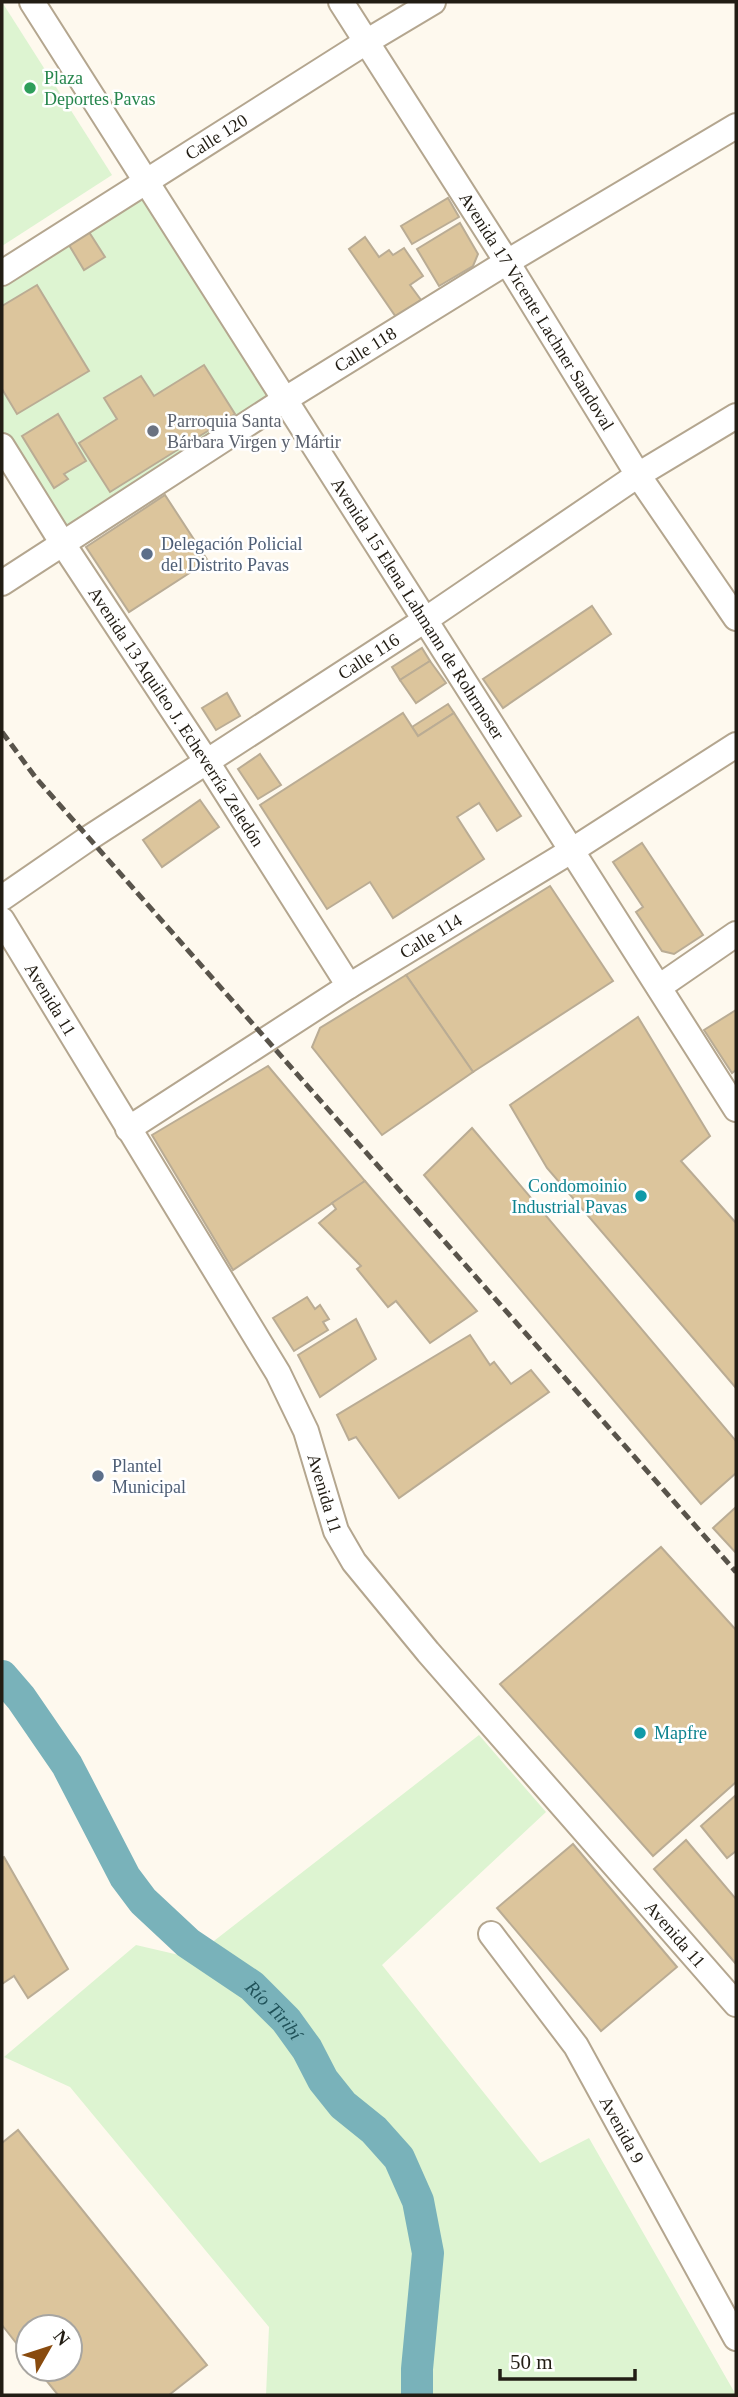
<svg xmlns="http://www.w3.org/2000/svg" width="738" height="2397" viewBox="0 0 738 2397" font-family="Georgia,serif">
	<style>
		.green { fill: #ddf4d1; fill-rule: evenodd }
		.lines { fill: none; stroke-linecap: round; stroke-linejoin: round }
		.river { stroke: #79b2ba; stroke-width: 32 }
		.building { fill: #dcc59c; stroke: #baac94; stroke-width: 2 }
		.minor-casing { stroke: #b4a68f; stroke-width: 28 }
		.minor { stroke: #fff; stroke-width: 24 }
		.rail { stroke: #59544b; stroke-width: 5; stroke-dasharray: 10 5; stroke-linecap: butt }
		.leisure-dot { fill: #2e9e5b; stroke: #fff; stroke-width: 2.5 }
		.worship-dot { fill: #6b7280; stroke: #fff; stroke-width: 2.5 }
		.service-dot { fill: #5c6f8a; stroke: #fff; stroke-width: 2.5 }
		.culture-dot { fill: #0f9aa8; stroke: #fff; stroke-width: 2.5 }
		.labels { text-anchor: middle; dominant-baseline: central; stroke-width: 5; stroke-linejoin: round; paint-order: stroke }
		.leisure-label { font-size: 18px; fill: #27864d; stroke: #fff; text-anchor: start }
		.street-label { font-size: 18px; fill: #221d14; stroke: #fff }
		.worship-label { font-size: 18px; fill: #5b616d; stroke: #fff; text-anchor: start }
		.service-label { font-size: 18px; fill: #4e5e75; stroke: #fff; text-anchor: start }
		.culture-label { font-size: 18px; fill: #0d838f; stroke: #fff; text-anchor: end }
		.water-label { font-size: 19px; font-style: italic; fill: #205259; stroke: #fff }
	</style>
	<rect width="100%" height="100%" fill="#fef9ee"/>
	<!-- green -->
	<g class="green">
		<polygon points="2,2 112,175 2,246"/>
		<path d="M145,197L270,395L64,529L2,430V288L69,245L84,270L105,257L89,233ZM204,365L234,414L79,443L117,419L105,398L140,376L154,396Z"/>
		<polygon points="479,1735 546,1812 382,1965 540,2163 589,2138 736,2395 266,2395 269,2327 70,2087 4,2057 136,1945 192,1958"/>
	</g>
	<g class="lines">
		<!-- river -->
		<path class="river" id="s1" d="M2,1676L21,1698L67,1765L125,1877L143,1901L188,1943L252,1986L286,2020L307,2049L323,2080L343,2105L374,2130L399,2158L418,2201L428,2253L417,2369V2395"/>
	</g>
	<!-- building -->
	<g class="building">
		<polygon points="448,198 459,217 412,244 401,226"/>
		<polygon points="460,223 478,254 473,266 439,286 417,249"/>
		<polygon points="89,232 105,257 84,270 69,245"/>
		<polygon points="365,237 379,257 389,250 393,255 404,248 423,276 410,285 421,300 396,317 349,249"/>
		<polygon points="37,285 89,371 17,414 2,389 2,306"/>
		<polygon points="204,365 235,414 110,492 79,443 117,419 104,398 141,376 154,396"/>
		<polygon points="58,414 86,461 64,474 68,479 54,488 22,436"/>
		<polygon points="165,495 208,561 129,612 86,547"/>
		<polygon points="592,606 611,634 503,708 483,679"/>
		<polygon points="422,648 430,661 400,680 392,667"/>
		<polygon points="430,661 446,683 416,703 400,680"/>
		<polygon points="227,693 240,716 216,730 202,708"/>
		<polygon points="448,704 454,713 418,736 412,727"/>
		<polygon points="403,713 418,736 454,713 521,816 497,831 479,803 457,817 484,859 393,918 370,882 327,909 260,805"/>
		<polygon points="260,754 281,785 258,799 238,769"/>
		<polygon points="200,800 219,827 162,867 143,840"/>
		<polygon points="642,843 703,935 674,954 662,951 636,912 643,907 613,862"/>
		<polygon points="550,886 613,981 473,1072 406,975"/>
		<polygon points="406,975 473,1072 382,1135 312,1047 320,1028"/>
		<polygon points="736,1010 736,1070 732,1073 704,1030"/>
		<polygon points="638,1017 710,1136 681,1161 736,1223 736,1388 547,1168 510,1105"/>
		<polygon points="268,1066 365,1181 233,1270 152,1135"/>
		<polygon points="472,1128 736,1441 736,1473 701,1504 424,1175"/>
		<polygon points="365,1181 477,1311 430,1343 396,1301 388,1307 357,1269 361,1266 319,1223 336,1209 332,1203"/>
		<polygon points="307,1297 315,1309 320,1305 329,1319 323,1322 328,1330 294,1351 273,1318"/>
		<polygon points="356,1319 376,1359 320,1397 298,1355"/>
		<polygon points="470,1335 490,1365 494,1362 511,1384 531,1370 549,1392 399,1498 356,1437 349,1440 337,1415"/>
		<polygon points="736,1507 736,1553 713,1528"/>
		<polygon points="661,1547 736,1630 736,1782 653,1856 500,1684"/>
		<polygon points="736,1795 736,1851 727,1858 701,1826"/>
		<polygon points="686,1840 736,1899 736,1964 654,1869"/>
		<polygon points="573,1844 677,1967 601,2031 497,1908"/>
		<polygon points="4,1857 68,1969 28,1998 14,1976 2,1984 2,1858"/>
		<polygon points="18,2130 207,2365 169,2395 58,2395 37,2369 70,2369 70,2327 28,2327 28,2358 2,2325 2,2143"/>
	</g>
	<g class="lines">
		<defs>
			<g id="minor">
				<path id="s2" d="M32,2L736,1109"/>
				<path id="s3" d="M341,2L507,262L638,475L736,618"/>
				<path id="s4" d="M2,273L366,42L433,2"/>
				<path id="s5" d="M2,446L63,544L207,762L349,986"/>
				<path id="s6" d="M2,583L284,400L507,262L736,126"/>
				<path id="s7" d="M2,898L89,838L425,620L638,475L736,416"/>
				<path id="s8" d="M2,920L278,1373L306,1431L336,1531L354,1562L428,1652L736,2004"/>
				<polyline points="659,987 736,934"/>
				<path id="s9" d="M128,1129L349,986L571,851L736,745"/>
				<path id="s10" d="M491,1934L576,2046L736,2338"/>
			</g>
		</defs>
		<!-- minor casing -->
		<use href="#minor" class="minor-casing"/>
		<!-- minor -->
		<use href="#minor" class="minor"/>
		<!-- rail -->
		<polyline class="rail" points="2,732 36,778 81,829 736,1572"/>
	</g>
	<!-- markers -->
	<circle class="leisure-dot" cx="30" cy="88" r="7"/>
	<circle class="worship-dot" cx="153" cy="431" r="7"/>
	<g class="service-dot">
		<circle cx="147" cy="554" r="7"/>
		<circle cx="98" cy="1476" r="7"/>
	</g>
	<g class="culture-dot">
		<circle cx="641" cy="1196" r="7"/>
		<circle cx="640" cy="1733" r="7"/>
	</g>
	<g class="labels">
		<!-- leisure labels -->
		<g class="leisure-label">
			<text x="44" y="78">Plaza<tspan x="44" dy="21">Deportes Pavas</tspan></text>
		</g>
		<!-- street labels -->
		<g class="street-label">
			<text stroke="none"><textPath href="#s4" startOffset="254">Calle 120</textPath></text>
			<text stroke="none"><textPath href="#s3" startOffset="366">Avenida 17 Vicente Lachner Sandoval</textPath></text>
			<text stroke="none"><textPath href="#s6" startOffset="432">Calle 118</textPath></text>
			<text stroke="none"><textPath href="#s2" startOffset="719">Avenida 15 Elena Lahmann de Rohrmoser</textPath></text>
			<text stroke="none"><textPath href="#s7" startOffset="439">Calle 116</textPath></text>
			<text stroke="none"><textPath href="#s5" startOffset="322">Avenida 13 Aquileo J. Echeverría Zeledón</textPath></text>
			<text stroke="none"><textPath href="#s9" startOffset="359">Calle 114</textPath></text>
			<text stroke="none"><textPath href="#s8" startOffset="93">Avenida 11</textPath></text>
			<text stroke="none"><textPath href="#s8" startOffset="660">Avenida 11</textPath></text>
			<text stroke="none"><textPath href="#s8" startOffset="1227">Avenida 11</textPath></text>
			<text stroke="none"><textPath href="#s10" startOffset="236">Avenida 9</textPath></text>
		</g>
		<!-- worship labels -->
		<g class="worship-label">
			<text x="167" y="421">Parroquia Santa<tspan x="167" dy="21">Bárbara Virgen y Mártir</tspan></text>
		</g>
		<!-- service labels -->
		<g class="service-label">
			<text x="161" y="544">Delegación Policial<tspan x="161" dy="21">del Distrito Pavas</tspan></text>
			<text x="112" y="1466">Plantel<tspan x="112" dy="21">Municipal</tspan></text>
		</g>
		<!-- culture labels -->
		<g class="culture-label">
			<text x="627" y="1186">Condomoinio<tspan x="627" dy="21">Industrial Pavas</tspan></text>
			<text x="654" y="1733" text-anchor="start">Mapfre</text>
		</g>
		<!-- water labels -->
		<g class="water-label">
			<text stroke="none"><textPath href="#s1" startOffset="438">Río Tiribí</textPath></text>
		</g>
	</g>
	<!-- border -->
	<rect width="738" height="2397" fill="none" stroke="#221d14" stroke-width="7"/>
	<!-- north arrow -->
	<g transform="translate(49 2348) rotate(51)"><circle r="33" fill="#ffffff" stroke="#a7a5a1" stroke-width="2"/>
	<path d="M0-5L12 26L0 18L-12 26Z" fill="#894b0e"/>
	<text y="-10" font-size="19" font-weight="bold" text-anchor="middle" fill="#221d14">N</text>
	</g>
	<!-- scale -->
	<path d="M500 2369v10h135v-10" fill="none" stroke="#221d14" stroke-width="3.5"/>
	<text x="510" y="2369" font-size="21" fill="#221d14" stroke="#ffffff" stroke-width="5" paint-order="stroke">50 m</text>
</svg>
